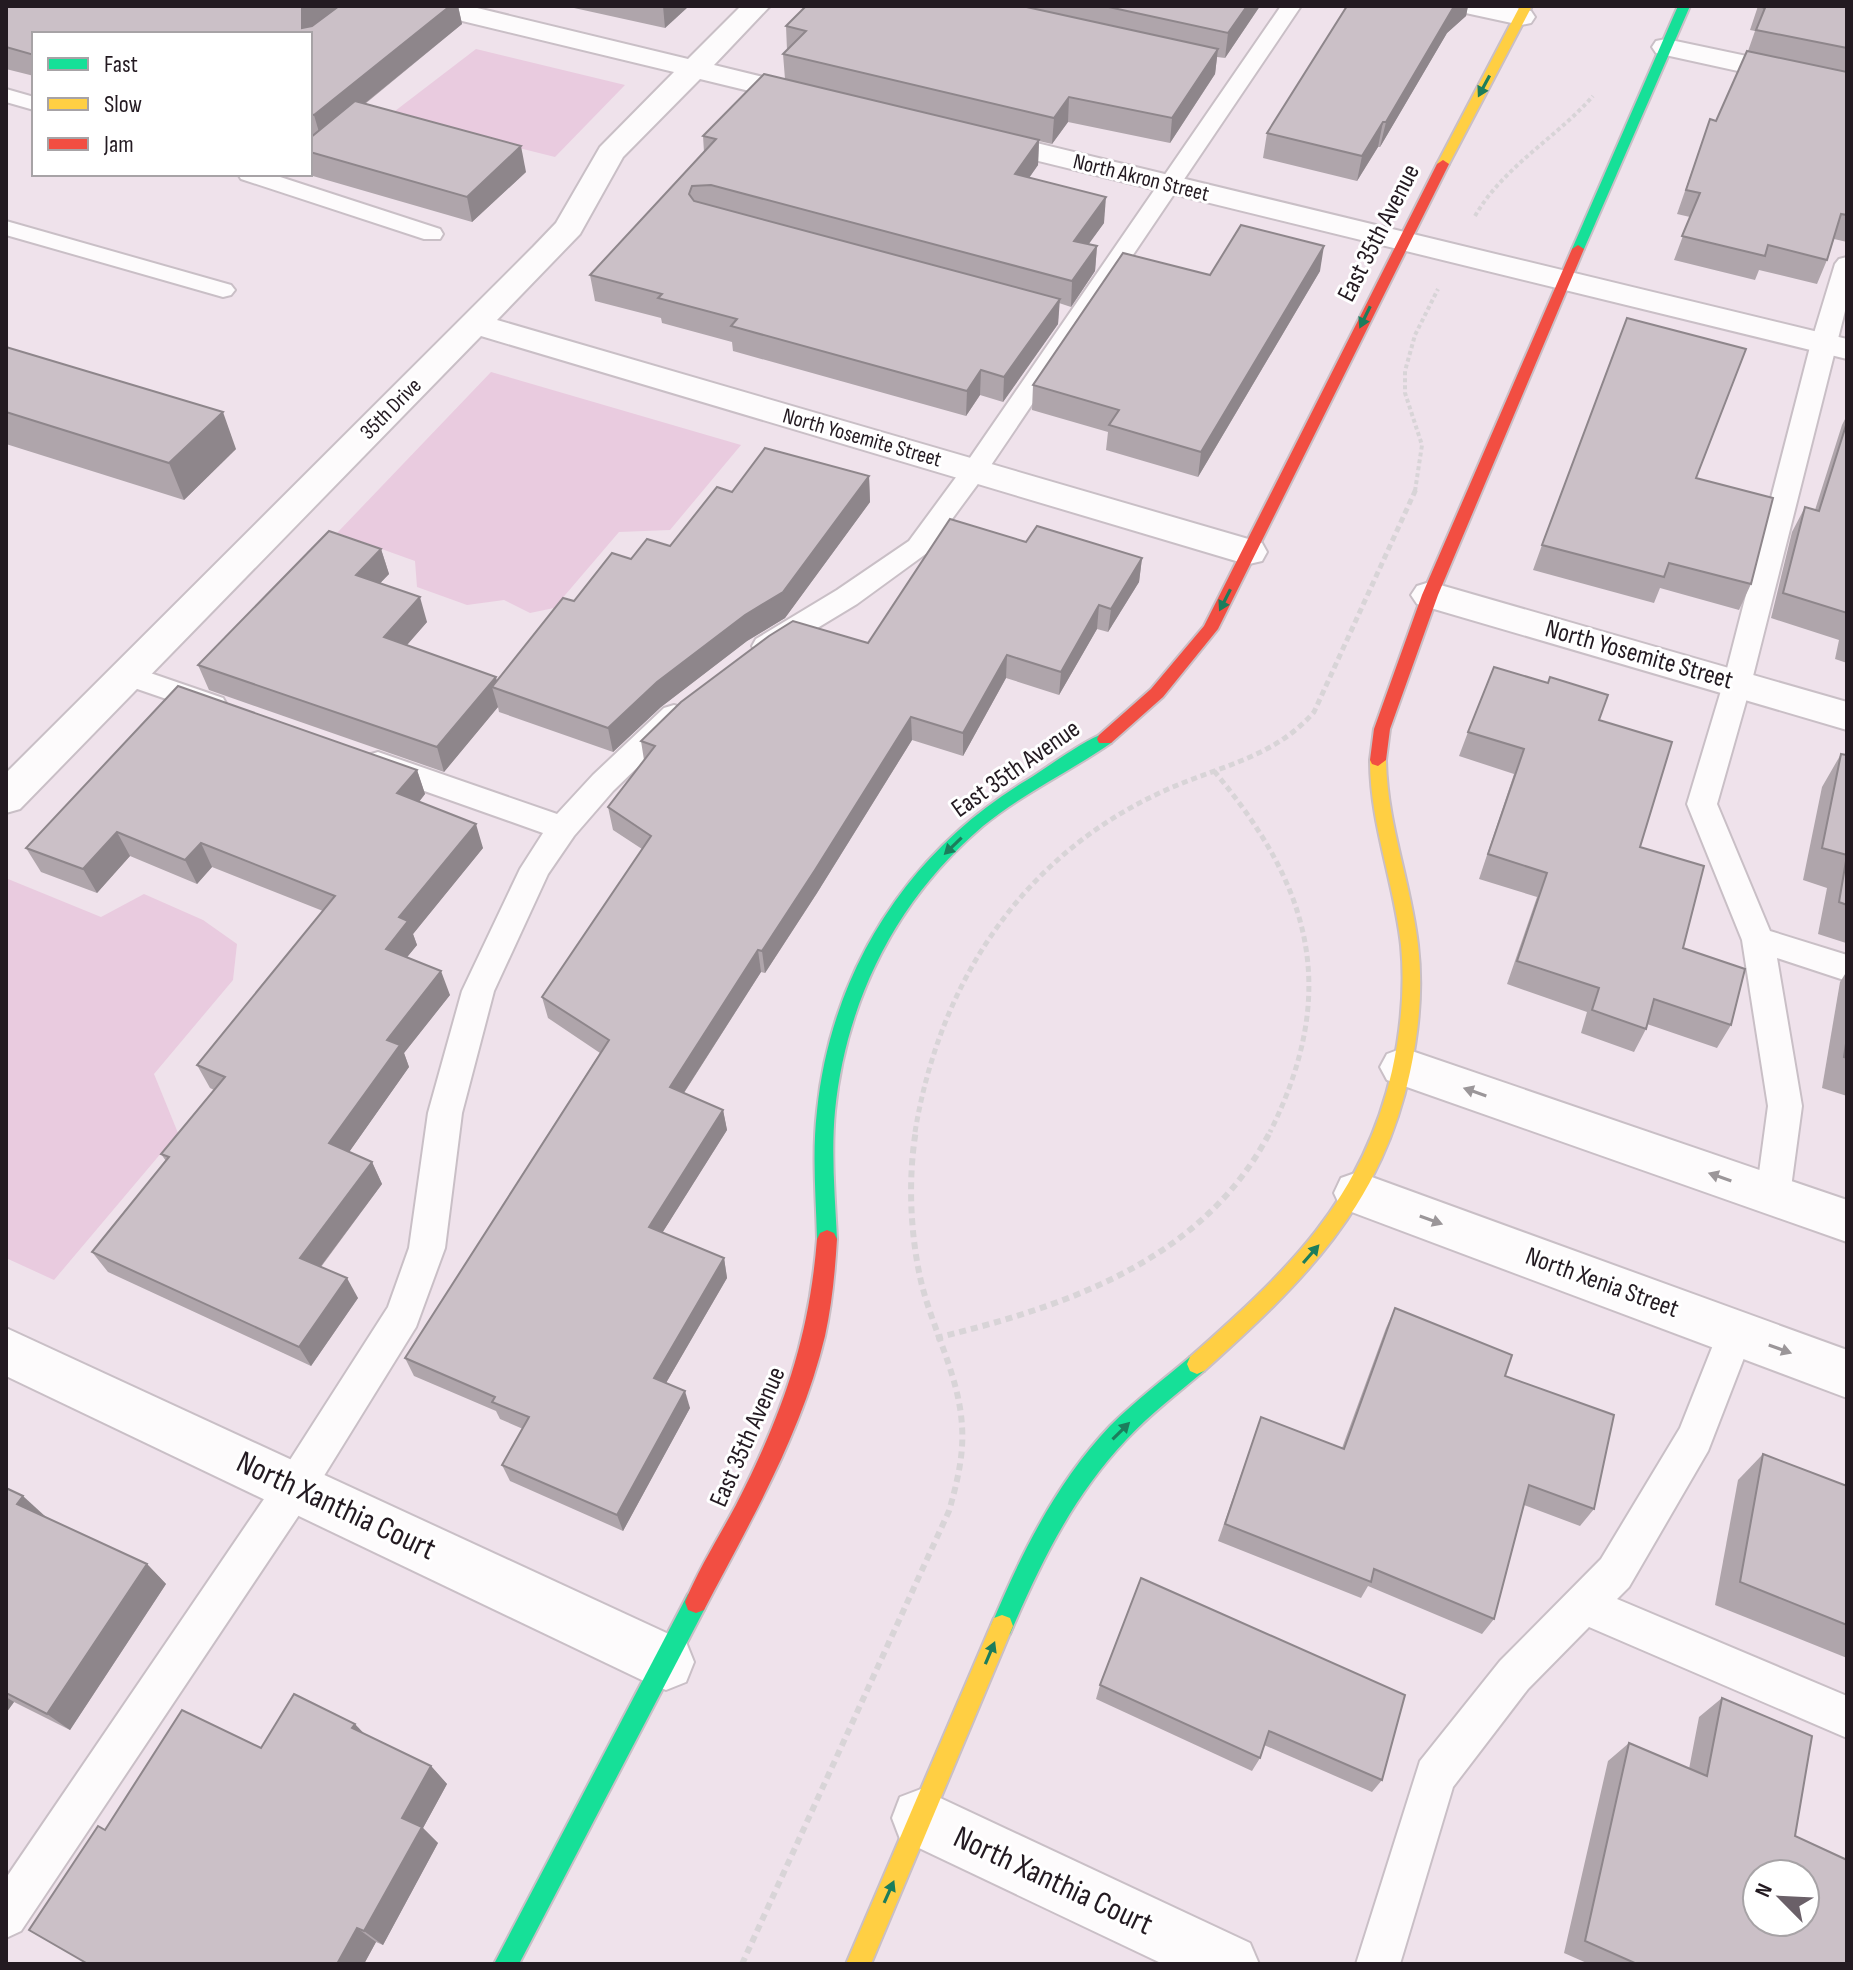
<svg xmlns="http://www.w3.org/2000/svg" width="1853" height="1970" viewBox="0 0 1853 1970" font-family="'Sofia Sans Condensed',sans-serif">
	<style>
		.green { fill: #e9cbdf }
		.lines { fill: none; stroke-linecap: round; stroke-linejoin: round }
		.lane-casing { stroke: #c9bfc6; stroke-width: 4 }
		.street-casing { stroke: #c9bfc6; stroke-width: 4 }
		.fast-casing { stroke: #c9bfc6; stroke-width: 4 }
		.slow-casing { stroke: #c9bfc6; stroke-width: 4 }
		.jam-casing { stroke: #c9bfc6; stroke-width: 4 }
		.path-far2 { stroke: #d8d4d7; stroke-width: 4; stroke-dasharray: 4 3; stroke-linecap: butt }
		.path-far1 { stroke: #d8d4d7; stroke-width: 5; stroke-dasharray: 6 4; stroke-linecap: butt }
		.path { stroke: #d8d4d7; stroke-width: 6; stroke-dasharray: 7 5; stroke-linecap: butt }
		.lane { fill: #fdfbfc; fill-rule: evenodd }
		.street { fill: #fdfbfc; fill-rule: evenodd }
		.fast { fill: #16e098; fill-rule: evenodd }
		.slow { fill: #ffcf43; fill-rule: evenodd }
		.jam { fill: #f24e42; fill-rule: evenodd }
		.wall { fill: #afa5ab }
		.shaded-wall { fill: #8e868b }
		.building { fill: #cbc0c7; stroke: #8e868b; stroke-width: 2; fill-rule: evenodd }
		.oneway { fill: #1c7d5c }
		.oneway2 { fill: #9b9699 }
		.labels { text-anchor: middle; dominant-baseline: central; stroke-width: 6; stroke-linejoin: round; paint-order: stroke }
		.far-street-label { font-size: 22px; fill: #231a21; stroke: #fff }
		.street-label { font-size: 26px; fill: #231a21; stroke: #fff }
		.near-street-label { font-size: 32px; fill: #231a21; stroke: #fff }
	</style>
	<rect width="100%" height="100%" fill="#efe2eb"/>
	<!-- green -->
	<g class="green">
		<polygon points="476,49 625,85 555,157 412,121 395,111"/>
		<polygon points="491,372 741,445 670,530 619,532 554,608 530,613 504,600 467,605 417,587 415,561 337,533"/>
		<polygon points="8,879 101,917 144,894 203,920 237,944 233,980 154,1074 178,1133 54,1280 6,1258"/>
	</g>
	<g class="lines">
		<defs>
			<g id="lane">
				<polygon points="1281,6 1301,6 983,477 927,553 857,604 776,653 766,656 756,653 752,646 756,639 837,590 909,541 965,465"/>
				<polygon points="6,89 34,97 34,110 6,102"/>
				<polygon points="238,174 271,174 440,229 443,234 440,239 424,239 241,179"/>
				<polygon points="6,221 231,285 235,290 231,295 223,297 6,235"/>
				<polygon points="1847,257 1847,303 1751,684 1717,804 1770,931 1847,955 1847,981 1777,958 1802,1106 1790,1195 1785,1206 1773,1210 1761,1206 1756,1195 1768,1106 1742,940 1687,804 1723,684 1811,343 1835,264 1839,259"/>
				<polygon points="127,665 223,698 227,705 223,712 213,715 117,682 113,675 117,668"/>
				<polygon points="674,705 684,708 688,715 684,722 613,791 574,836 548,874 494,991 462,1113 445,1248 416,1327 309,1500 21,1931 6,1938 6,1878 281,1474 388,1307 409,1248 428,1113 462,991 520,869 543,833 368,771 363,763 368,755 378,752 557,814 593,775 664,708"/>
				<polygon points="1736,1315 1749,1320 1754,1332 1708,1451 1629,1587 1617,1599 1847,1696 1847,1738 1589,1627 1528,1689 1453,1787 1400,1964 1356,1964 1420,1761 1500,1661 1601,1559 1680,1428 1723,1320"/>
			</g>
			<g id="street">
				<polygon points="421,6 469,6 688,59 741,6 770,6 714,65 821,91 825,97 821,103 811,106 700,79 623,157 580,234 497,320 1262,543 1267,552 1262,561 1249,564 1236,561 481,336 20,809 6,813 6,773 533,247 556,223 600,147 674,72 425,12"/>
				<polygon points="1457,6 1508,6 1531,11 1535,17 1531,23 1521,25 1461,12"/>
				<polygon points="1666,39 1847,77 1847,95 1656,53 1652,47 1656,41"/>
				<polygon points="983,130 1847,339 1847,359 973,145 968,139 973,133"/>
				<polygon points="1430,582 1847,702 1847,730 1417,604 1411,595 1417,586"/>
				<polygon points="1403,1048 1847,1200 1847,1242 1387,1080 1380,1067 1387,1054"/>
				<polygon points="1358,1172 1847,1350 1847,1398 1341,1208 1334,1193 1341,1178"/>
				<polygon points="6,1328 686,1642 694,1662 686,1682 666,1690 646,1682 6,1376"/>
				<polygon points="921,1789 1250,1943 1259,1964 1163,1964 900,1839 892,1818 900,1797"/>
			</g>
			<g id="fast">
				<polygon points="1678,6 1690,6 1584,249 1573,252 1572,249"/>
				<path d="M1105,733L1111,735L1113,739L1111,743C1069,772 1022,794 983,826C897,899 846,1000 835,1111C831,1153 835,1197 837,1239L834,1245L827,1248L820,1245L817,1239C816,1197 812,1154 817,1111C831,972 907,852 1027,780C1048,767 1084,740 1105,733Z"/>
				<path d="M1197,1354L1204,1357L1207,1364L1204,1371C1178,1393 1150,1414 1126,1440C1073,1496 1040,1564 1010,1634L1002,1637L994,1634L991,1626C1021,1554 1056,1483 1110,1426C1135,1401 1163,1380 1190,1357Z"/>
				<polygon points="696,1591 704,1594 707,1602 704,1610 519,1964 494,1964 688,1594"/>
			</g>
			<g id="slow">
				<polygon points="1520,6 1532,6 1449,164 1439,167 1437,164"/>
				<path d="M1378,754L1386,760C1387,824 1411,882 1418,945C1423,987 1419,1031 1410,1072C1381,1207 1303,1282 1204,1371L1197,1374L1190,1371L1187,1364L1190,1357C1286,1272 1362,1202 1392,1071C1401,1030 1405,987 1401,945C1394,882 1370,824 1370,760Z"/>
				<polygon points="1002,1615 1010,1618 1013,1626 871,1964 846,1964 994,1618"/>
			</g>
			<g id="jam">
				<polygon points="1443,160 1449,164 1218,629 1163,697 1111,743 1099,743 1097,739 1099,735 1151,689 1204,626 1437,164"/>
				<polygon points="1578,245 1584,249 1438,595 1390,729 1386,760 1378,766 1372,764 1370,760 1374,729 1422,595 1572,249"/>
				<path d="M827,1230L834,1233L837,1239C835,1272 832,1304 825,1336C802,1433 750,1522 704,1610L696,1613L688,1610L685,1602C699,1568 719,1537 736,1505C782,1415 809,1340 817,1239L820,1233Z"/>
			</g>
		</defs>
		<!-- lane casing -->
		<use href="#lane" class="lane-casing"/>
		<!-- street casing -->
		<use href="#street" class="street-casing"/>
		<!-- fast casing -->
		<use href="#fast" class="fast-casing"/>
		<!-- slow casing -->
		<use href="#slow" class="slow-casing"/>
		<!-- jam casing -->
		<use href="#jam" class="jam-casing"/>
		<!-- path-far2 -->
		<g class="path-far2">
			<path d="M1475,216C1504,166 1555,139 1593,96"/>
			<polyline points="1415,491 1422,445 1405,393 1405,371 1415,335 1438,289"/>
		</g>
		<!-- path-far1 -->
		<g class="path-far1">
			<path d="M1214,771C1312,888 1340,991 1270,1132"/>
			<path d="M915,1132C940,981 1023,854 1166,790C1219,766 1274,758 1314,712L1416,489"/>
		</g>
		<!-- path -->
		<g class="path">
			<path d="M936,1338C1067,1306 1205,1260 1271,1130"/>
			<path d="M742,1964L949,1511C957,1483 964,1455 962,1426C959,1374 931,1327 920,1277C910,1230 908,1177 916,1130"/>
		</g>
		<!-- lane -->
		<use href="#lane" class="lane"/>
		<!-- street -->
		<use href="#street" class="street"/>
		<!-- fast -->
		<use href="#fast" class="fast"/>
		<!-- slow -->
		<use href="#slow" class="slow"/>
		<!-- jam -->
		<use href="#jam" class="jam"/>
	</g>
	<!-- wall -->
	<g class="wall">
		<polygon points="6,6 458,6 462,24 365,104 526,172 472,222 306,174 310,174 310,138 311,137 310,136 310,34 34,34 34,76 6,69"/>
		<polygon points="565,6 689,6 665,28"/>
		<polygon points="806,6 1260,6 1225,58 1217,57 1215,74 1170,143 1068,122 1052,144 1039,141 1038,165 1029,178 1104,223 1088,244 1097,246 1095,271 1071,307 1059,303 1058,324 1003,402 980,395 966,416 733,351 732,342 662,323 661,318 595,301 590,275 704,152 703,136 785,79 783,54 787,50 786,26"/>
		<polygon points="1347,6 1468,6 1466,16 1447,33 1380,147 1378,147 1357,181 1263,158 1267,133"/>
		<polygon points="1758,6 1847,6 1847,242 1834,239 1827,260 1817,284 1759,270 1755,280 1674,260 1690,217 1677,214 1710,119 1716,121 1748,51 1755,31 1750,30"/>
		<polygon points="1320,271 1198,477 1106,450 1108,432 1032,410 1033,385 1210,275"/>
		<polygon points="6,347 236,449 184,500 6,444"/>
		<polygon points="1847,415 1847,663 1835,659 1839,640 1771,618 1792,532 1805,507 1815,510 1842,425"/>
		<polygon points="869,476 870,502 785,618 747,641 661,707 613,752 499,712 498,707 444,772 209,690 198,665 381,549 389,574 380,583 427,622 407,645 497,681 574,601 631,559 670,546 732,492"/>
		<polygon points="1696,478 1751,584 1739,610 1660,588 1654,603 1533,570 1542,545"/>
		<polygon points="1026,542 1142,558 1139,582 1108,632 1097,629 1059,695 1006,678 963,756 912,740 817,893 765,973 761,972 684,1093 723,1110 727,1130 662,1233 724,1258 727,1278 666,1383 690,1408 623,1531 510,1481 502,1465 523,1429 500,1419 496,1411 414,1376 405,1358 600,1053 548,1018 542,997 642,849 613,830 608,807 644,760 641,741 868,643"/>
		<polygon points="1599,720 1640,847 1683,948 1731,1025 1717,1048 1647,1024 1646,1029 1634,1052 1581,1033 1587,1012 1507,984 1537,897 1479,879 1514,774 1459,756 1468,732"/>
		<polygon points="1841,754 1847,755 1847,953 1845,951 1846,943 1818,934 1827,888 1803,880 1822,787"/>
		<polygon points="417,770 425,794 419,802 483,848 413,934 417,945 407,957 450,995 404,1053 409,1067 349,1152 372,1162 382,1184 321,1267 358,1298 311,1366 108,1272 92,1252 166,1161 161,1154 214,1090 210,1088 197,1065 323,911 212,867 197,884 130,856 97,893 41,872 26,848"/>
		<polygon points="1847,971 1847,1096 1822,1088 1840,982"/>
		<polygon points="1395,1308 1505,1376 1594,1509 1580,1526 1524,1505 1494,1619 1482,1634 1368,1586 1361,1598 1218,1541 1261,1417 1342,1448 1386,1328"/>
		<polygon points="1763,1454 1847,1486 1847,1658 1715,1605 1738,1480"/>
		<polygon points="6,1488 45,1518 147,1564 166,1584 70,1730 14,1702 6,1713"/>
		<polygon points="1141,1578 1382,1780 1372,1792 1264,1745 1260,1758 1252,1771 1096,1699 1100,1685"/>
		<polygon points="1722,1698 1795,1836 1847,1964 1589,1964 1564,1953 1608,1761 1629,1743 1689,1769 1699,1717"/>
		<polygon points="365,1734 431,1766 447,1784 423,1828 438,1843 383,1945 376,1942 364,1964 88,1964 261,1748"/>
	</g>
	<!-- shaded-wall -->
	<g class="shaded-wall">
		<polygon points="305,6 345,6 308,33 302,28 302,8"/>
		<polygon points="450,6 458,6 462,24 321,139 314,115"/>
		<polygon points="663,6 689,6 665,28"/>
		<polygon points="1247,6 1260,6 1225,58 1228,33"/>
		<polygon points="1455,6 1468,6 1466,16 1447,33 1380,147 1386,122 1453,8"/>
		<polygon points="1218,49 1215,74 1170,143 1172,118"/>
		<polygon points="1069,97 1068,122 1052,144 1054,118"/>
		<polygon points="1383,122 1378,147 1357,181 1362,156"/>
		<polygon points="1039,140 1038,165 1014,199 1015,174"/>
		<polygon points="521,146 526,172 472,222 467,197"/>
		<polygon points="1106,197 1104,223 1073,266 1074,241"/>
		<polygon points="1097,246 1095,271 1071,307 1072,281"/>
		<polygon points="1324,246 1320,271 1198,477 1201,452"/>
		<polygon points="1060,299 1058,324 1003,402 1004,377"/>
		<polygon points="981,370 980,395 966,416 967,391"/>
		<polygon points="223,412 236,449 184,500 169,463"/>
		<polygon points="869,476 870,502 785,618 747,641 661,707 613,752 608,728"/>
		<polygon points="381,549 389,574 364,600 356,575"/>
		<polygon points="1142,558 1139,582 1108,632 1111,609"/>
		<polygon points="420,597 427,622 392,662 384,637"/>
		<polygon points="1099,605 1097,629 1059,695 1061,672"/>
		<polygon points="1007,655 1006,678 963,756 963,733"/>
		<polygon points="496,677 499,689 492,687 498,707 444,772 437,747"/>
		<polygon points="911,717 912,740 817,893 765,973 762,951"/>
		<polygon points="417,770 425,794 406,818 397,793"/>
		<polygon points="476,824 483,848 413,934 417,945 395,972 386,949 399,917"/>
		<polygon points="117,832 130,856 97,893 83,869"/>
		<polygon points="201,843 212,867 197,884 185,860"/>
		<polygon points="758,950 761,972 674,1108 670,1087"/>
		<polygon points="441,971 450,995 404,1053 409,1067 340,1165 329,1143 387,1040"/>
		<polygon points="723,1110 727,1130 654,1246 649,1227"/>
		<polygon points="372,1162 382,1184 312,1278 300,1258"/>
		<polygon points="724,1258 727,1278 659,1395 654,1378"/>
		<polygon points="347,1278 358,1298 311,1366 299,1347"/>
		<polygon points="685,1391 690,1408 623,1531 617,1515"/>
		<polygon points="23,1496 46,1517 17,1504"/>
		<polygon points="147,1564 166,1584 70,1730 47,1714"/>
		<polygon points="6,1697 14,1702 6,1713"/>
		<polygon points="355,1724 373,1743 352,1728"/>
		<polygon points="431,1766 447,1784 423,1828 438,1843 383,1945 364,1931 402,1818"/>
		<polygon points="357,1928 376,1942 364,1964 337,1964"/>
	</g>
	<!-- building -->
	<g class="building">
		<polygon points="6,6 305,6 302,8 302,28 312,26 339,6 450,6 314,115 310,114 310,34 34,34 34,55 6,47"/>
		<polygon points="806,6 1022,6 1218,49 1172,118 1069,97 1054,118 783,54 806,31 786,26"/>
		<polygon points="1104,6 1247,6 1228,33"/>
		<polygon points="1347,6 1455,6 1453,8 1386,122 1383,122 1362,156 1267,133"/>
		<polygon points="1758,6 1847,6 1847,48 1756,30 1765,8"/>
		<polygon points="1747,51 1847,72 1847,215 1841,214 1827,260 1768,245 1765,256 1682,236 1700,193 1686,190 1710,119 1716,121"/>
		<polygon points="764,74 1039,140 1015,174 1106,197 1074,241 1097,246 1072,281 711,185 692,186 689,194 694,201 1060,299 1004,377 981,370 967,391 731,326 737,319 658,298 662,294 590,275 716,139 703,136"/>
		<polygon points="355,101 521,146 467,197 310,152 310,138"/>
		<polygon points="1241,225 1324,246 1201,452 1109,425 1119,410 1033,385 1123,253 1210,275"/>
		<polygon points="1627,318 1746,349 1696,478 1773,498 1751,584 1669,563 1664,577 1542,545"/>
		<polygon points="6,347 223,412 169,463 6,412"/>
		<polygon points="1847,422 1847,613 1783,593 1805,507 1819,511"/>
		<polygon points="765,448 869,476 783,592 745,615 657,682 608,728 492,687 563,598 574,601 612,553 631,559 647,539 670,546 717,487 732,492"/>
		<polygon points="950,519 1026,542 1037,526 1142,558 1111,609 1099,605 1061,672 1007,655 963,733 911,717 815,870 762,951 758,950 670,1087 723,1110 649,1227 724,1258 654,1378 685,1391 617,1515 502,1465 529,1417 492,1402 495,1397 405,1358 609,1040 542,997 651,836 608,807 655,746 641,741 681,702 769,636 793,621 868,643"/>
		<polygon points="329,531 381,549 356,575 420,597 384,637 496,677 437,747 198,665"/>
		<polygon points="1494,667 1548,683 1550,677 1608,695 1599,720 1672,742 1640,847 1704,866 1683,948 1745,969 1731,1025 1654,999 1646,1029 1592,1010 1599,988 1517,961 1547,873 1488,854 1524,749 1468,732"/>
		<polygon points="178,686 417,770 397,793 476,824 399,917 408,921 386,949 441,971 387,1040 400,1045 329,1143 372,1162 300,1258 347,1278 299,1347 92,1252 169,1157 161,1154 225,1077 197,1065 335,896 201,843 185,860 117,832 83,869 26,848"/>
		<polygon points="1841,754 1847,755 1847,905 1839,902 1847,855 1822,848"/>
		<polygon points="1847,1037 1847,1058 1844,1057"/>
		<polygon points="1395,1308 1512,1355 1505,1376 1614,1415 1594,1509 1529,1485 1494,1619 1374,1569 1371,1582 1225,1524 1261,1417 1344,1449"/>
		<polygon points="1763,1454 1847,1486 1847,1625 1740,1582"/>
		<polygon points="6,1488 23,1496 17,1504 147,1564 47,1714 6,1693"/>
		<polygon points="1141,1578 1405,1695 1382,1780 1269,1731 1260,1758 1100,1685"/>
		<polygon points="294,1694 355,1724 352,1728 431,1766 402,1818 422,1827 364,1931 357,1928 337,1964 88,1964 29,1930 98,1826 105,1830 182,1710 261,1748"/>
		<path d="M1722,1698L1812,1736L1795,1836L1847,1860V1964H1637L1585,1941L1629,1743L1707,1776ZM1757,1874H1805V1922H1757Z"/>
	</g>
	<!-- one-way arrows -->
	<defs><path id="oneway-solid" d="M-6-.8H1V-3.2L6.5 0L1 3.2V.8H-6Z" transform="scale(2)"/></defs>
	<g class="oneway">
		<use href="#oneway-solid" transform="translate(1484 86) rotate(118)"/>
		<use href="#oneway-solid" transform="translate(1365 317) rotate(116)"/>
		<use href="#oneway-solid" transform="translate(1225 600) rotate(117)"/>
		<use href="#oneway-solid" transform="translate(953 846) rotate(136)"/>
		<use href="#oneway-solid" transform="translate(1311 1254) rotate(-49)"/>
		<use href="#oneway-solid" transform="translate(1121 1431) rotate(-45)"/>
		<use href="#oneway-solid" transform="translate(990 1653) rotate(-67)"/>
		<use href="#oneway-solid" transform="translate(889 1892) rotate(-66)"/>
	</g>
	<g class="oneway2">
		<use href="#oneway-solid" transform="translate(1475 1092) rotate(-161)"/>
		<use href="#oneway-solid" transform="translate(1720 1177) rotate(-161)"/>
		<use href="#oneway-solid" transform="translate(1431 1220) rotate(20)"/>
		<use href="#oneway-solid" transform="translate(1780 1349) rotate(20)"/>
	</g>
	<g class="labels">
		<!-- far-street labels -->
		<g class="far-street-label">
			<text transform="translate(1141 178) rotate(14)">North Akron Street</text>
			<text transform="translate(391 409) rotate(-45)">35th Drive</text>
			<text transform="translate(862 438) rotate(16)">North Yosemite Street</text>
		</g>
		<!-- street labels -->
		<g class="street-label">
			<text transform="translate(1379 233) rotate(-63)">East 35th Avenue</text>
			<text transform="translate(1639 655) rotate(16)">North Yosemite Street</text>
			<text transform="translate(1016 769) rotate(-35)">East 35th Avenue</text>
			<text transform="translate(1602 1283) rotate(20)">North Xenia Street</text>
			<text transform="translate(748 1437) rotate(-66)">East 35th Avenue</text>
		</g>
		<!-- near-street labels -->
		<g class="near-street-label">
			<text transform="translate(336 1506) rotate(25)">North Xanthia Court</text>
			<text transform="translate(1053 1881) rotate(25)">North Xanthia Court</text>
		</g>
	</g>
	<!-- border -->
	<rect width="1853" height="1970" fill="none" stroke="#231a21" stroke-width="16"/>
	<!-- legend -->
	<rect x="32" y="32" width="280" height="144" fill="#ffffff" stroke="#a7a3a6" stroke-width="2"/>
	<rect x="48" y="58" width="40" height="12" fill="#16e098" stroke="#a7a3a6" stroke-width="2"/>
	<text x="104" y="72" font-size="24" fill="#231a21">Fast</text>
	<rect x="48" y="98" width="40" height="12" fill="#ffcf43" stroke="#a7a3a6" stroke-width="2"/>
	<text x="104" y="112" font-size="24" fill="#231a21">Slow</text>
	<rect x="48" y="138" width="40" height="12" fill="#f24e42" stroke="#a7a3a6" stroke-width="2"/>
	<text x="104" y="152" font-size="24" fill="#231a21">Jam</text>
	<!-- north arrow -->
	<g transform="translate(1781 1898) rotate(294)"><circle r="38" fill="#ffffff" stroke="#a7a3a6" stroke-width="2"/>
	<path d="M0-6L14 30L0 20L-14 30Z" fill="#6a6068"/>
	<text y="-12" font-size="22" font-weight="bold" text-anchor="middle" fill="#231a21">N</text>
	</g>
</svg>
